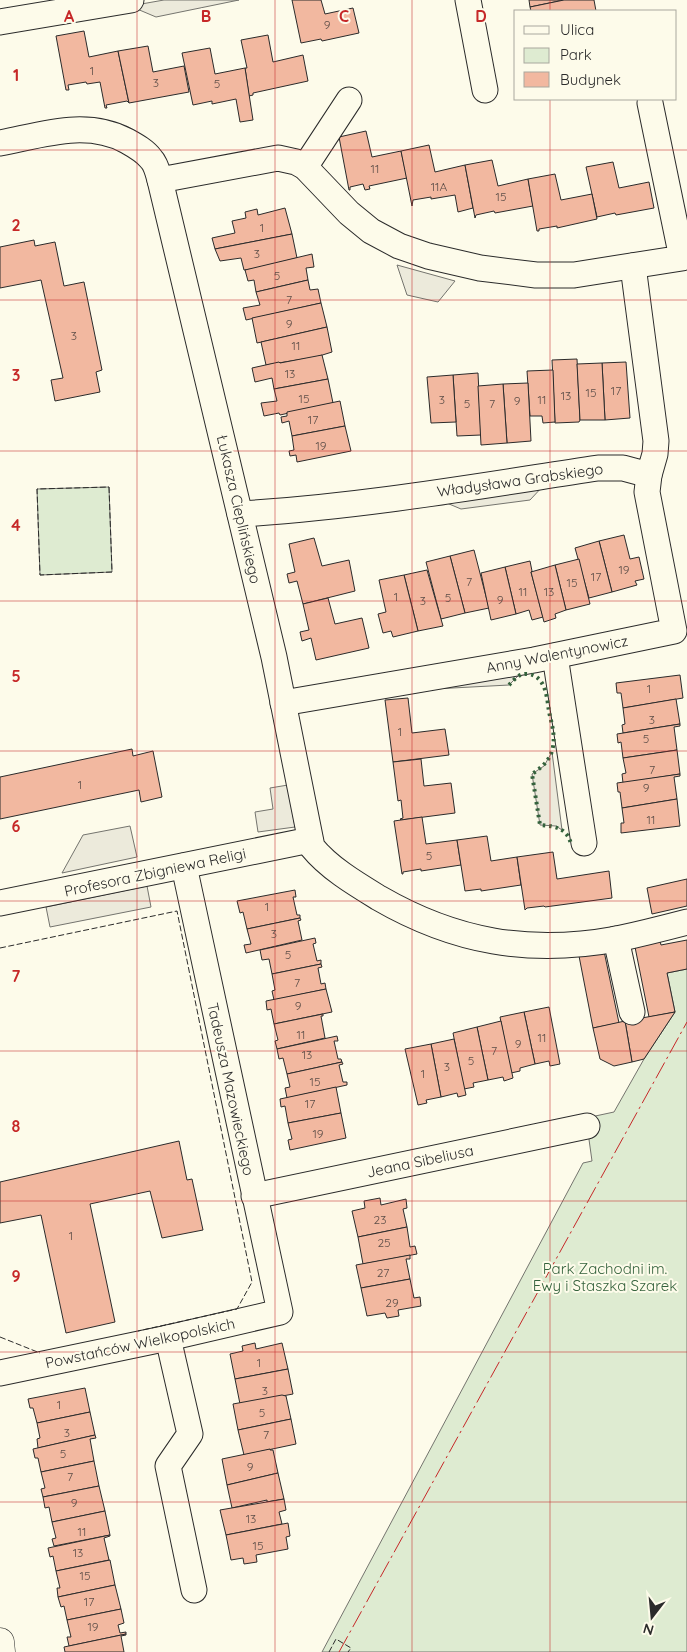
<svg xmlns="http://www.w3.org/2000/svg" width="687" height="1652" viewBox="0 0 687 1652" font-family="Quicksand,sans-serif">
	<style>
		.green { fill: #deebd1; stroke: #74746e }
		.parking { fill: #eceadb; stroke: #74746e }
		.building { fill: #f2b8a0; stroke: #2b2b2b }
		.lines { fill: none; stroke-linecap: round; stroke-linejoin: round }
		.minor-casing { stroke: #2b2b2b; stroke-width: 27 }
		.tertiary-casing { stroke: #2b2b2b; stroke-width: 29 }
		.minor { stroke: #fdfbea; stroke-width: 25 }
		.tertiary { stroke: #fdfbea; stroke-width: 28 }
		.hedge { stroke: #34623c; stroke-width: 4; stroke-dasharray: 2.5 4; stroke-linecap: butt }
		.fence { stroke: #2b2b2b; stroke-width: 1; stroke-dasharray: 6 2.5; stroke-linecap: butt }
		.power { stroke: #c62828; stroke-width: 1; stroke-dasharray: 18 4 2.5 4; stroke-linecap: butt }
		.grid { fill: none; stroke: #c62828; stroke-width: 1; stroke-opacity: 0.55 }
		.labels { text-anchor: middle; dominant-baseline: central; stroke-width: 4; stroke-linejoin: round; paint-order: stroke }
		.number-label { font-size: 12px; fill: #5d4e48 }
		.street-label { font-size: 15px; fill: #2b2b2b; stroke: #fdfbea }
		.park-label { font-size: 15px; fill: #34623c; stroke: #fdfbea }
		.grid-label { font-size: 16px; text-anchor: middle; font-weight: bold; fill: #c62828; stroke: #fdfbea; stroke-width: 4; stroke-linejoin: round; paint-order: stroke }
	</style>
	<rect width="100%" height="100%" fill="#fdfbea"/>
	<!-- green -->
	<g class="green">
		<polygon points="109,487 112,572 40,575 37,489"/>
		<polygon points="687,969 687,1652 322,1652 583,1163 592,1161 586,1118 614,1112 644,1059 675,1012 667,973"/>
	</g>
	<!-- parking -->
	<g class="parking">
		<polygon points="164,0 239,0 156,17 130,6"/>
		<polygon points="397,265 455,281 438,302 407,295"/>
		<polygon points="544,485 530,500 461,509 442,501"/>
		<polygon points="519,675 509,685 396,691"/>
		<polygon points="552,752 562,830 556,826 540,825 532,774 544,766"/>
		<polygon points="288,785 295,827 258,832 255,812 273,809 270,788"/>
		<polygon points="130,826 137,857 62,873 83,835"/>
		<polygon points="147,886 151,907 50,927 46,907"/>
	</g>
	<!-- building -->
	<g class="building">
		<polygon points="292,0 321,0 325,14 353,8 359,33 322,41 321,39 301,43"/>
		<polygon points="529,0 564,0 530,7"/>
		<polygon points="564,0 594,0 596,11 531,11 530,7"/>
		<polygon points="84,31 89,57 118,51 129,103 127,101 106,105 107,108 105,108 100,82 87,84 86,82 68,85 69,90 66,90 56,36"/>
		<polygon points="268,35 273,62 303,55 308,81 253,93 253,95 249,96 245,68 247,68 241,40"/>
		<polygon points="148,46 153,72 184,66 189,92 129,103 118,51"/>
		<polygon points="210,48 215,74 245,68 253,120 240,122 236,99 212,104 212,101 193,105 182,53"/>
		<polygon points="366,131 372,157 401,151 407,178 369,186 370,189 365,190 363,184 350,187 350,190 349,190 339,137"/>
		<polygon points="429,145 435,172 465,165 473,208 458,212 455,195 431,199 431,197 413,200 412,206 401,151"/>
		<polygon points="492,160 498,186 528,179 533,206 495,213 494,211 476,215 475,218 465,165"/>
		<polygon points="613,162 619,188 649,182 654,208 616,215 615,213 597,217 586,167"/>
		<polygon points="555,174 561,200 592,194 597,219 557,228 557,226 539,229 539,231 537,231 528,179"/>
		<polygon points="285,208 292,234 215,249 212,238 235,233 232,221 246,218 245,212 257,209 258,215"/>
		<polygon points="292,234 297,258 252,269 244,270 241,258 220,261 215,249"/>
		<polygon points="34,240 35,246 55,242 64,286 84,282 102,370 96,372 100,392 55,401 51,380 63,378 41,280 0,288 0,247"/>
		<polygon points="312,254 314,267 306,268 308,280 256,292 254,280 248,281 245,270"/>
		<polygon points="308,280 310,290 318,289 321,303 246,320 243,308 260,305 256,292"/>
		<polygon points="321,303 327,327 257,343 252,318"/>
		<polygon points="327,327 332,352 316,357 266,365 261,342"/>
		<polygon points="322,355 328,379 274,389 272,378 255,382 252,368 279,362 280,363"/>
		<polygon points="577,359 580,420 579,422 555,423 552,360"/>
		<polygon points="626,362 630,418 605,420 602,363"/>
		<polygon points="602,363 605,420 580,420 577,364"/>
		<polygon points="553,370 555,422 543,423 542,416 530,416 527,371"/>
		<polygon points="478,373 481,435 457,436 453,375"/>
		<polygon points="453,375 456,422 431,423 427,377"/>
		<polygon points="328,379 333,403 280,415 279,413 264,416 261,403 277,401 274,389"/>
		<polygon points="528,383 531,441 507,443 503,384"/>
		<polygon points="503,384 507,443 481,445 478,386"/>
		<polygon points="340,401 345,426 292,436 289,421 282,423 281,417 287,416 287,412"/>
		<polygon points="345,426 351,451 297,462 296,455 290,456 289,451 294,450 292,436"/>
		<polygon points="624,535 630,559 639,557 644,579 635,581 637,585 612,592 599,541"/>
		<polygon points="314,538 322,566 349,560 355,591 303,604 297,581 289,583 287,574 295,572 289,544"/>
		<polygon points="599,541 612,592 589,598 575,548"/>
		<polygon points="474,550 489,608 465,613 450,556"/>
		<polygon points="450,556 465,613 441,619 426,562"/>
		<polygon points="579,559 590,604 566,610 555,565"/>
		<polygon points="530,561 532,571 531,572 543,617 532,620 529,610 516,614 505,567"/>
		<polygon points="555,565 566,610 555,614 556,618 544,622 531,572"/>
		<polygon points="505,567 516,614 491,620 481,573"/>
		<polygon points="427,570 443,626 418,631 404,575"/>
		<polygon points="404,575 418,631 393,637 391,631 383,633 378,614 386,612 379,580"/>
		<polygon points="328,598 335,624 362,618 369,648 316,660 311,638 302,641 300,632 309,630 303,604"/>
		<polygon points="680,675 683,698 623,708 621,693 617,693 616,683"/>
		<polygon points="408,698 412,733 445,729 449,755 393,762 385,700"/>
		<polygon points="676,699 680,724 623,733 622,725 625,724 623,708"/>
		<polygon points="680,724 680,726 674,727 677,750 623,758 621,742 618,743 617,734"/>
		<polygon points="132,749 133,756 153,751 162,797 141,802 139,790 0,819 0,777"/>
		<polygon points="677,750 680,774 623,783 622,774 626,773 623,758"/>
		<polygon points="421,759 424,786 451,783 455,813 401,820 400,819 403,818 401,800 398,801 393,762"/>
		<polygon points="680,774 680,776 674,777 677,799 622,808 620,792 618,792 617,783"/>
		<polygon points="677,799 680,826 621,833 621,823 624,823 622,808"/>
		<polygon points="422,817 426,844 457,840 461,865 421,871 421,869 403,872 403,874 402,874 394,821"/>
		<polygon points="487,836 491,861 517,857 521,885 481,891 481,889 465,891 457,840"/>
		<polygon points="553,852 557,879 609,871 612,898 545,907 544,906 527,908 525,910 517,857"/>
		<polygon points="687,879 687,906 652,914 647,888"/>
		<polygon points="295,890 296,897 293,897 297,915 300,915 300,918 247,929 243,912 240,913 237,901"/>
		<polygon points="300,918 301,920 298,921 302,940 246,953 244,945 251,944 247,929"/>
		<polygon points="659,937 661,945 687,940 687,969 667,973 675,1012 649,1017 634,942"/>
		<polygon points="315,938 316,943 313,944 317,961 321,960 321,964 272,974 269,959 262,960 260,950"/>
		<polygon points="604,951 619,1023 593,1028 579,956"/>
		<polygon points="321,964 322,967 318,968 321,984 325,983 326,989 274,1000 272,991 275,990 272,974"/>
		<polygon points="326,989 332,1012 274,1024 271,1009 267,1010 266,1001"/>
		<polygon points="549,1007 560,1064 550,1066 549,1061 535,1064 524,1012"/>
		<polygon points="524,1012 535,1064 520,1068 520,1071 511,1073 500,1017"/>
		<polygon points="675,1012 644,1059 632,1062 625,1021"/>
		<polygon points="323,1014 323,1016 321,1016 325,1038 277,1049 275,1041 278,1040 274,1024"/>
		<polygon points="501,1021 513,1078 504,1081 503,1077 488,1080 477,1027"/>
		<polygon points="625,1021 632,1062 614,1066 600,1059 593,1028"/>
		<polygon points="477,1027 488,1080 473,1083 474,1087 464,1089 453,1033"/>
		<polygon points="337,1036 338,1041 334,1041 338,1059 341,1059 342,1062 287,1074 283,1058 279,1059 277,1049"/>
		<polygon points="454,1039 466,1095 458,1097 457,1093 441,1097 431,1044"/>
		<polygon points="431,1044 441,1097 426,1100 427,1103 418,1105 405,1049"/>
		<polygon points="342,1062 343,1064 339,1065 343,1082 347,1082 347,1085 287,1098 285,1088 290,1087 287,1074"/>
		<polygon points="336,1087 341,1113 288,1123 285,1106 281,1107 280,1099"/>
		<polygon points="341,1113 346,1138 290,1150 288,1140 292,1139 288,1123"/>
		<polygon points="179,1141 187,1180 192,1179 203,1230 162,1238 150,1191 90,1204 115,1322 66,1333 41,1215 0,1223 0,1182"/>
		<polygon points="380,1198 381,1205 406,1199 407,1208 403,1209 407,1227 358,1237 352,1211 365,1208 364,1201"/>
		<polygon points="407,1227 410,1247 415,1246 417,1254 363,1264 358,1237"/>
		<polygon points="410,1255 410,1259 406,1259 410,1279 361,1288 356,1265"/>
		<polygon points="410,1279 414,1298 420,1297 421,1306 398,1310 399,1316 387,1318 385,1313 367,1316 361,1288"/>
		<polygon points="255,1343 256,1349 282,1343 288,1369 235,1379 230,1354 243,1351 242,1346"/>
		<polygon points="288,1369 293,1394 240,1404 235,1379"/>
		<polygon points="85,1388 90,1412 37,1423 33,1408 30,1408 28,1399"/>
		<polygon points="282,1395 286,1396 291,1419 238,1430 233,1404"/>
		<polygon points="90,1412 95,1435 38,1448 37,1439 40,1438 37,1423"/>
		<polygon points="291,1419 296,1444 244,1455 238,1430"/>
		<polygon points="95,1435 96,1438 90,1439 94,1461 41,1472 38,1458 35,1458 33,1449"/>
		<polygon points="270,1449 270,1450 273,1450 278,1473 227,1485 222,1459"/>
		<polygon points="94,1461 99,1486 43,1497 41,1489 45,1488 41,1472"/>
		<polygon points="278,1473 284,1499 267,1502 267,1500 232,1508 227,1485"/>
		<polygon points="99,1486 105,1511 52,1522 49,1507 45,1508 43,1497"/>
		<polygon points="284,1499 286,1510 279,1512 282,1524 226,1535 220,1510"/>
		<polygon points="105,1511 110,1535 54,1546 52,1539 56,1538 52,1522"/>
		<polygon points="288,1523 290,1536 286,1537 288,1549 256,1555 257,1562 244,1564 243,1558 231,1560 226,1535"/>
		<polygon points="110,1535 110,1536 104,1538 109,1560 56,1571 53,1556 50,1557 48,1548"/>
		<polygon points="110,1560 115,1585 58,1597 57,1588 60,1588 56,1571"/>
		<polygon points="115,1585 121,1609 67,1620 64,1606 61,1607 58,1597"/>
		<polygon points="121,1609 124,1623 118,1625 120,1633 126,1632 126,1634 69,1646 67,1637 71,1637 67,1620"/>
		<polygon points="126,1634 126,1635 121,1636 124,1652 65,1652 64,1647"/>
	</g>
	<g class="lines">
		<defs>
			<g id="minor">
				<polyline points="468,0 485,90"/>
				<polyline points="0,22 131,0"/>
				<path d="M0,143C42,135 86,119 127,141C136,146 145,151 151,159C156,164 158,173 160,180L278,158L296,162L305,167L349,213L371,231L399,246L428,256L480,268L536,275H574L682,258L650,103"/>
				<polyline points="305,167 349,100"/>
				<path d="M160,180L274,657L312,847C329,868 356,884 379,898C455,942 529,955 617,939C640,934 664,928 687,922"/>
				<path d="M240,514C360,507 479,486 598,468H623L649,475L655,454L656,441L633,266"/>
				<polyline points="555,656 584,843"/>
				<polyline points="283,703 534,660 674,631 647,492 649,475"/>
				<polyline points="0,903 310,840"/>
				<polyline points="616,939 632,1012"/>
				<polyline points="254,1196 587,1126"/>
				<polyline points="168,1338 190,1434 168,1466 194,1590"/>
				<polyline points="0,1373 168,1338 280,1312 184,866"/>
			</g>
			<polyline id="tertiary" points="0,1642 1,1652"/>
		</defs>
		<!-- minor casing -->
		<use href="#minor" class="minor-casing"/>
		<!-- tertiary casing -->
		<use href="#tertiary" class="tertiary-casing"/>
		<!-- minor -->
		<use href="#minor" class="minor"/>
		<!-- tertiary -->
		<use href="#tertiary" class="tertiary"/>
		<!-- hedge -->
		<path class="hedge" d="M509,685C515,679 519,673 528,674C546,676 547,698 549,712C552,725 556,737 552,751C549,761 541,768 532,774L540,825C555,826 567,828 571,844"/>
		<!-- fence -->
		<g class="fence">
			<polygon points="109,487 112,572 40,575 37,489"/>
			<polyline points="0,948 177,911 252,1282 237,1309 138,1331"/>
			<polyline points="0,1337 40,1353"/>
			<polyline points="329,1652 336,1639 351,1648 348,1652"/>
		</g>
		<!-- power -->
		<polyline class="power" points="339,1652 687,1022"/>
	</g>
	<!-- grid -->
	<path class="grid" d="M137,0V1652M275,0V1652M412,0V1652M550,0V11M550,99V1652M0,150H687M0,300H687M0,451H687M0,601H687M0,751H687M0,901H687M0,1051H687M0,1201H687M0,1352H687M0,1502H687"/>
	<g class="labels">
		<!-- number labels -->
		<g class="number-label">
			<text x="327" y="24">9</text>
			<text x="92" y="70">1</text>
			<text x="156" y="82">3</text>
			<text x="217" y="83">5</text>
			<text x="375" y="168">11</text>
			<text x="439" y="186">11A</text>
			<text x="501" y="196">15</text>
			<text x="262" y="227">1</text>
			<text x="257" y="253">3</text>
			<text x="277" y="275">5</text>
			<text x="289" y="299">7</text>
			<text x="289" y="323">9</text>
			<text x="74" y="335">3</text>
			<text x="296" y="345">11</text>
			<text x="290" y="373">13</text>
			<text x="616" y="390">17</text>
			<text x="591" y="392">15</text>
			<text x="566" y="395">13</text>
			<text x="304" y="398">15</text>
			<text x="442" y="399">3</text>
			<text x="542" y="399">11</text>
			<text x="517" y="400">9</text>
			<text x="467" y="403">5</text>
			<text x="492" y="403">7</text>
			<text x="313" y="419">17</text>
			<text x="321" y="445">19</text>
			<text x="624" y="569">19</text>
			<text x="596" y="576">17</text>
			<text x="469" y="581">7</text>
			<text x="572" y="582">15</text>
			<text x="523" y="591">11</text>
			<text x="549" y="591">13</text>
			<text x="396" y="596">1</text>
			<text x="448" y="597">5</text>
			<text x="500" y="599">9</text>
			<text x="423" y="600">3</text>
			<text x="649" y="688">1</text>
			<text x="652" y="719">3</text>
			<text x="400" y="731">1</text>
			<text x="646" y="738">5</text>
			<text x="652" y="769">7</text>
			<text x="80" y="784">1</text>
			<text x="646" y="787">9</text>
			<text x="651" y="819">11</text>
			<text x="429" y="855">5</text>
			<text x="267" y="906">1</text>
			<text x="274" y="933">3</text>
			<text x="288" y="954">5</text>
			<text x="297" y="982">7</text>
			<text x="298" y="1005">9</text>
			<text x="301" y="1034">11</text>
			<text x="542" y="1037">11</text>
			<text x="518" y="1043">9</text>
			<text x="494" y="1050">7</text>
			<text x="307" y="1054">13</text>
			<text x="471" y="1060">5</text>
			<text x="447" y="1066">3</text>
			<text x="423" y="1073">1</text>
			<text x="315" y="1081">15</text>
			<text x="310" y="1103">17</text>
			<text x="318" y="1133">19</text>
			<text x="380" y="1219">23</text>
			<text x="71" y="1235">1</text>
			<text x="384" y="1242">25</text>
			<text x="383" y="1272">27</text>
			<text x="392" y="1302">29</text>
			<text x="259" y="1362">1</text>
			<text x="265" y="1390">3</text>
			<text x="59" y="1404">1</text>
			<text x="262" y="1412">5</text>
			<text x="67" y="1432">3</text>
			<text x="266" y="1434">7</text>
			<text x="63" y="1453">5</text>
			<text x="250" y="1466">9</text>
			<text x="70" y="1476">7</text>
			<text x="74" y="1502">9</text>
			<text x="251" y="1518">13</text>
			<text x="82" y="1531">11</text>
			<text x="258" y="1545">15</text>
			<text x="78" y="1552">13</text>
			<text x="85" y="1575">15</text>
			<text x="89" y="1601">17</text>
			<text x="93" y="1626">19</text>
		</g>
		<!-- street labels -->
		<g class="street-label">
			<text transform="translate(520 480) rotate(-8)">Władysława Grabskiego</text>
			<text transform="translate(239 509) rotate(77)">Łukasza Cieplińskiego</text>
			<text transform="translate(557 654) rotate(-11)">Anny Walentynowicz</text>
			<text transform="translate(155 872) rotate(-12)">Profesora Zbigniewa Religi</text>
			<text transform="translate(231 1089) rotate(78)">Tadeusza Mazowieckiego</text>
			<text transform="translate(420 1161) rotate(-12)">Jeana Sibeliusa</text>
			<text transform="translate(140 1343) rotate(-12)">Powstańców Wielkopolskich</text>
		</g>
		<!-- park labels -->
		<g class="park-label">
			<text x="605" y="1268">Park Zachodni im.<tspan x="605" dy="17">Ewy i Staszka Szarek</tspan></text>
		</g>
	</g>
	<g class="grid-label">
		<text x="69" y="22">A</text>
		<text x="206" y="22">B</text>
		<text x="344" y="22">C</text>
		<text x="481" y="22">D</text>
		<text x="16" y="81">1</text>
		<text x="16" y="231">2</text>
		<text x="16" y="381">3</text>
		<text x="16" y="531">4</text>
		<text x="16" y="682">5</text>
		<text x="16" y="832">6</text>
		<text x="16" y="982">7</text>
		<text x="16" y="1132">8</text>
		<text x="16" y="1282">9</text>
	</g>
	<!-- legend -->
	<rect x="514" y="10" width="162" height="90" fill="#fdfbea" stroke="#a9a89e"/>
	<rect x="524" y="26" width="25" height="8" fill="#fdfbea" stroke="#a9a89e"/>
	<text x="560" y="35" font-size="15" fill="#2b2b2b">Ulica</text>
	<rect x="524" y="48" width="25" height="15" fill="#deebd1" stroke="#a9a89e"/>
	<text x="560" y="60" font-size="15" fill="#2b2b2b">Park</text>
	<rect x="524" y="72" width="25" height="15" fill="#f2b8a0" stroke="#a9a89e"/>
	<text x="560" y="85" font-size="15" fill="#2b2b2b">Budynek</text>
	<!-- north arrow -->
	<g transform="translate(652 1617) rotate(196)" stroke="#fdfbea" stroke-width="4" paint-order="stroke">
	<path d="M0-4L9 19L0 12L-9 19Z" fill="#2b2b2b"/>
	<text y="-8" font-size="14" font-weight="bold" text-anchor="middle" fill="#2b2b2b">N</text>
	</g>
</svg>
